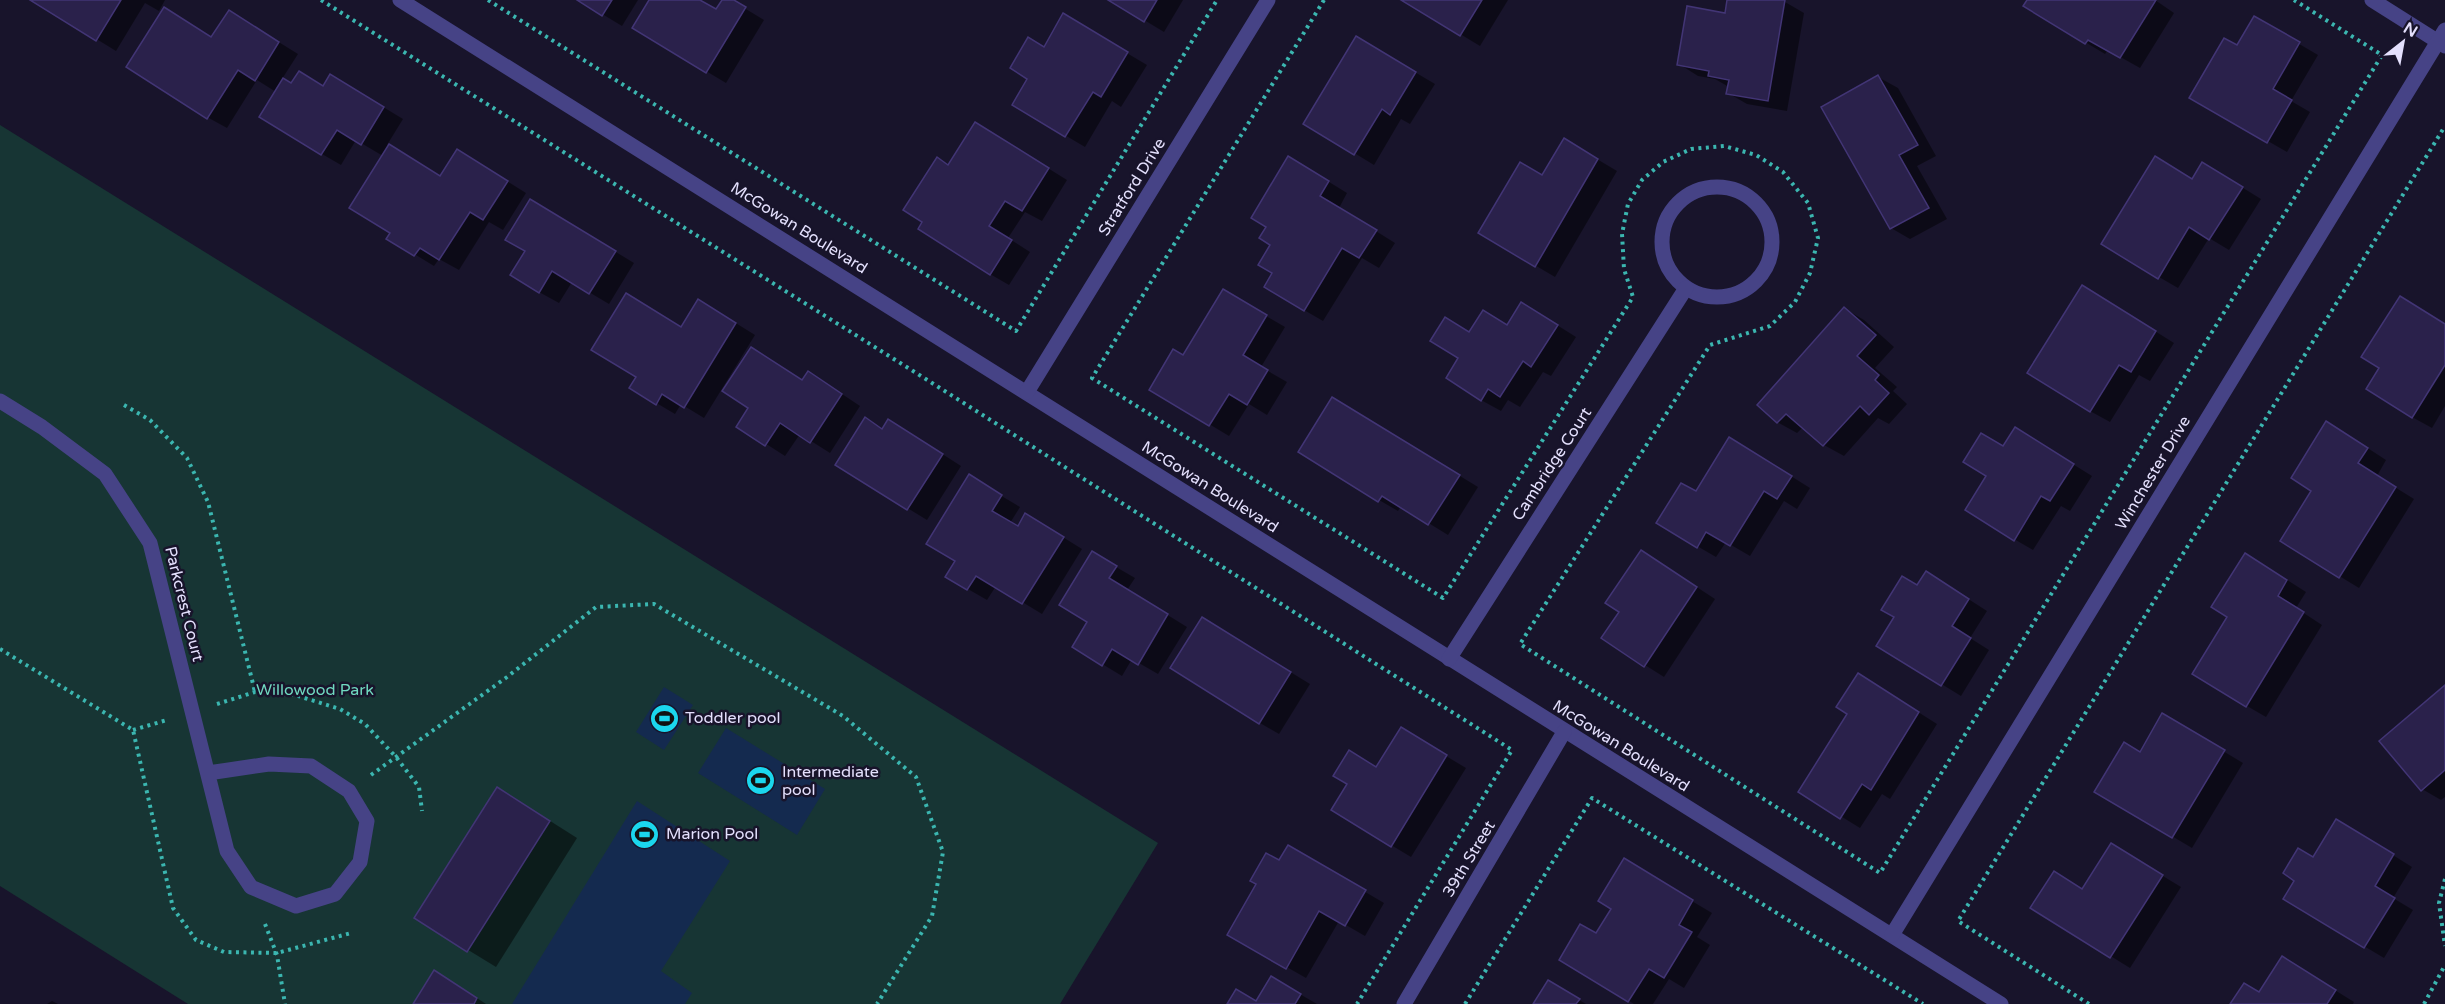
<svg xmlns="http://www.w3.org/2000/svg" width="2445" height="1004" viewBox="0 0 2445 1004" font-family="'Varela Round',sans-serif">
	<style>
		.green { fill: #173534 }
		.water { fill: #142a4f }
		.shadow { fill: #0007 }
		.building { fill: #2a214b; stroke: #423575; stroke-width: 1.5 }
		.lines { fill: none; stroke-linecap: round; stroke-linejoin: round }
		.path { stroke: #3bb6b0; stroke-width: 4; stroke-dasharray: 3 4.5; stroke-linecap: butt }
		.service { stroke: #464386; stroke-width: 15 }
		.minor { stroke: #464386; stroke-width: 15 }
		.labels { text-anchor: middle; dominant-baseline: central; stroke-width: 5; stroke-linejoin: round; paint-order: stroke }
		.street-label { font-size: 16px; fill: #e4e0fd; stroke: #18142b }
		.park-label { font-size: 16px; fill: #70d9c0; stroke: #18142b }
		.poi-label { font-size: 16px; fill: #e4e0fd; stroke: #18142b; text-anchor: start }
	</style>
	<rect width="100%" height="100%" fill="#18142b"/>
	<!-- green -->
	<polygon class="green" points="0,125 1158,843 1060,1004 188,1004 0,886"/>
	<!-- water -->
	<g class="water">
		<polygon points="664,687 693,705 664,750 636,732"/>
		<polygon points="726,728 825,789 797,835 698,773"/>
		<polygon points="637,801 730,861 661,971 692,993 685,1004 512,1004"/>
	</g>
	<!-- shadow -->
	<g class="shadow">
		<polygon points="33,0 165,0 159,11 145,3 116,51"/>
		<polygon points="579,0 638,0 622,26"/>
		<polygon points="651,0 698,0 717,11 724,0 731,0 764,20 726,83 634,28"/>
		<polygon points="1111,0 1183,0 1164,32"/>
		<polygon points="1404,0 1508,0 1480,46"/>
		<polygon points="1729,0 1776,0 1785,2 1804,13 1787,111 1747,104 1728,93 1729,87 1715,79 1698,76 1679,64 1727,15"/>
		<polygon points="2029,0 2155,0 2174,13 2140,68 2108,50 2105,54 2025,6"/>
		<polygon points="2255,18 2318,55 2291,101 2310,112 2287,152 2191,97 2238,47"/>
		<polygon points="248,23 298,54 282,79 292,85 350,87 403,119 387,145 441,177 476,162 526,193 503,230 489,222 459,270 439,259 434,266 388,238 392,232 383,156 356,140 341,165 322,154 261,116 276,92 257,80 227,128 207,117 212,38"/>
		<polygon points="1083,27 1147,65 1121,107 1112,101 1085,147 1014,105 1044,48"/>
		<polygon points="1357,38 1435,84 1410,124 1401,119 1374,165 1305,123"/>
		<polygon points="1878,77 1898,88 1936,156 1917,166 1947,219 1910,239 1891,228"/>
		<polygon points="995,135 1067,180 1042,221 1025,212 1008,238 1030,252 1009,285 990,274 949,166"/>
		<polygon points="1565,140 1617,171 1555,277 1480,233 1543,177"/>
		<polygon points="1308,169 1347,193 1339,208 1395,243 1379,268 1362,258 1323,321 1304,310 1274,273 1272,245"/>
		<polygon points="2222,175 2261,199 2229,250 2209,238 2178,288 2159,277 2193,180"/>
		<polygon points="550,212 634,263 609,304 572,282 559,303 539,292"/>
		<polygon points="1223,291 1285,327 1261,367 1287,382 1267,415 1249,404 1229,436 1151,389 1183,357"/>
		<polygon points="2102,298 2174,343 2150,381 2139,375 2110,422 2090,411"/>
		<polygon points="1845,309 1864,320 1894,347 1875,368 1897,387 1893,391 1907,404 1889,424 1878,418 1844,456 1824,445 1803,427 1797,433 1777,422"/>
		<polygon points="718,312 755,335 704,418 681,404 675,414 631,388 682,328"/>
		<polygon points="1541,315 1576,337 1551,376 1543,372 1520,407 1508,400 1501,411 1481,400 1460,358 1470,333 1508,326"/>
		<polygon points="2445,325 2445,406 2432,428 2412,417 2381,368"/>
		<polygon points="752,349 803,381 827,384 860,406 830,453 800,434 785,456 738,426 750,407"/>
		<polygon points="1352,410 1478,487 1448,535 1401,506 1398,511 1379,500"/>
		<polygon points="865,419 883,430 908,432 961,466 927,520 837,465"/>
		<polygon points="2346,434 2386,460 2377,476 2414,499 2359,588 2282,541"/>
		<polygon points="2034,440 2092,476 2070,511 2061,506 2033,550 2014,539 1988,475 2003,448"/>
		<polygon points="1749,450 1810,488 1797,509 1784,501 1750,556 1726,542 1716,557 1697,546"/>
		<polygon points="988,488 1020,507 1010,523 1018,528 1045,526 1082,549 1042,614 996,586 987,600 947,577 957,561"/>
		<polygon points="1092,553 1135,578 1127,590 1187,627 1158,674 1132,659 1122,676 1074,647 1089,621"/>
		<polygon points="1660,563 1715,599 1664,677 1645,665"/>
		<polygon points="2265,566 2306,592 2296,608 2322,625 2266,717 2247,706"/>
		<polygon points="1945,584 1987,611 1970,638 1989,650 1961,696 1878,645 1917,587"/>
		<polygon points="1222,630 1310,684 1279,734 1260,723"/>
		<polygon points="1877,686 1937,724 1890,799 1882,794 1860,828 1800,791"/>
		<polygon points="2445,687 2445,797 2441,800 2422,789"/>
		<polygon points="2163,715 2243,763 2192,848 2096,791 2140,753"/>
		<polygon points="1401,729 1466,768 1411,857 1333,810 1377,768"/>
		<polygon points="525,805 577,838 496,967 416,918"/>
		<polygon points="2356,832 2412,867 2393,898 2413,910 2384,958 2285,899 2314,859"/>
		<polygon points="1289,847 1384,903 1365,936 1339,921 1306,978 1229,934"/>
		<polygon points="2130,856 2181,887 2130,968 2033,908 2083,890"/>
		<polygon points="1643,872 1712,913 1697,937 1710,945 1684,988 1669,979 1653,1004 1634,1004 1561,959 1597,935"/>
		<polygon points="2301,969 2354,1002 2353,1004 2232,1004 2260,994"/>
		<polygon points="1272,978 1317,1004 1229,1004 1257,1003"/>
		<polygon points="1548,982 1586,1004 1534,1004"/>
		<polygon points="454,983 486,1004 415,1004"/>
		<polygon points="52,1001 58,1004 47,1004"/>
	</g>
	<!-- building -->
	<g class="building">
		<polygon points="30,0 121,0 96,41"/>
		<polygon points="577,0 612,0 602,16"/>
		<polygon points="649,0 700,0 716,9 722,0 734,0 746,7 706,73 632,28"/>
		<polygon points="1108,0 1157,0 1144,22"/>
		<polygon points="1401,0 1482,0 1460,36"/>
		<polygon points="1727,0 1785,0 1768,101 1726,94 1729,80 1708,76 1709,71 1677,65 1687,6 1725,13"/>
		<polygon points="2027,0 2156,0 2120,58 2088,40 2085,44 2023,6"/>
		<polygon points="164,7 211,37 229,10 279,42 255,81 238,70 207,119 126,67"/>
		<polygon points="1063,13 1128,52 1101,97 1093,92 1065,137 1012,105 1027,79 1010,68 1028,37 1044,47"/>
		<polygon points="2254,16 2300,42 2273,89 2292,100 2267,143 2189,98 2224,38 2237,45"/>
		<polygon points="1356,36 1416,72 1390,115 1382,109 1354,155 1303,124"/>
		<polygon points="299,71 323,86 330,74 384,107 361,145 337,130 321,155 259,117 283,78 291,83"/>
		<polygon points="1878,75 1918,145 1899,155 1929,208 1890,229 1821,107"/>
		<polygon points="975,122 1049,168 1022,211 1005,201 989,226 1012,240 990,275 918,229 922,222 903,210 937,157 948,165"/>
		<polygon points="1564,138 1598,159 1535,267 1478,233 1520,162 1542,175"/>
		<polygon points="389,144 440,176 457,149 508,181 483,220 470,212 439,260 420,248 414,256 386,239 390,233 349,208"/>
		<polygon points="1288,156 1329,181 1320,196 1377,230 1359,258 1342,248 1304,311 1264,287 1272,273 1258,265 1270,245 1259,238 1266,227 1251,218"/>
		<polygon points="2155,156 2192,179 2202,162 2243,187 2209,240 2189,227 2158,279 2101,244"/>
		<polygon points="530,199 616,251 589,294 552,271 539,293 510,275 525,251 505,240"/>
		<polygon points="2082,285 2156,331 2131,372 2119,365 2090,412 2027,373"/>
		<polygon points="1223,289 1267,315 1243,355 1268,370 1247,405 1229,394 1209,426 1149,390 1173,349 1183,355"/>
		<polygon points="626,293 681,327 698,299 736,323 684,408 662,394 656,405 629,388 636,377 591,350"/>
		<polygon points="2400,296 2445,324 2445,365 2412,418 2366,389 2379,368 2361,357"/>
		<polygon points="1521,302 1558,325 1531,367 1523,361 1500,397 1488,389 1481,401 1446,378 1458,358 1430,341 1445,317 1469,332 1483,310 1507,325"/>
		<polygon points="1844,307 1876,335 1857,356 1879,375 1875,380 1889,393 1869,415 1860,406 1823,446 1786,414 1777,423 1757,405"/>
		<polygon points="751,347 802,380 808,371 842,394 810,443 780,423 765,446 736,427 748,408 722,391"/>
		<polygon points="1332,397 1460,475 1428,525 1382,496 1378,502 1298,452"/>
		<polygon points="865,417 882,429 888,419 943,454 907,510 835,465"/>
		<polygon points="2326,421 2368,448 2358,463 2396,487 2339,578 2280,541 2311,491 2291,478"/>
		<polygon points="2015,427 2074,464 2050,501 2041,496 2014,541 1965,510 1986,476 1963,462 1981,433 2003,446"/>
		<polygon points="1729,437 1792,476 1777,499 1764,491 1730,546 1706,532 1697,548 1656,523 1681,483 1696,491"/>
		<polygon points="969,474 1002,495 992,511 1018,526 1025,513 1064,537 1022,604 976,576 967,590 945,577 955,561 926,544"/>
		<polygon points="1641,550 1697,587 1644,667 1601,638 1619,612 1605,603"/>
		<polygon points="1092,551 1117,566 1109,578 1168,614 1138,665 1112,649 1102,666 1072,647 1087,622 1059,605"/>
		<polygon points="2245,553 2287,580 2278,596 2304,612 2246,707 2192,674 2227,617 2211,607"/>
		<polygon points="1926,571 1969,599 1952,626 1971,638 1941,686 1876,646 1894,617 1881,610 1902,576 1917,585"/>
		<polygon points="1202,617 1291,672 1259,724 1170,668"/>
		<polygon points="1858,673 1919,712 1871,790 1862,784 1840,819 1798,792 1847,714 1836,707"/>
		<polygon points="2445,685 2445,770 2421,791 2379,741"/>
		<polygon points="2162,713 2225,750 2172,838 2094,792 2124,742 2140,752"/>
		<polygon points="1401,727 1447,755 1391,847 1331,810 1347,784 1333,776 1349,750 1376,767"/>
		<polygon points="497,787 550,821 467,952 414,918"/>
		<polygon points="2336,819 2394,854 2375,886 2395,898 2364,948 2283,899 2294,881 2283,873 2298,848 2313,857"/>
		<polygon points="2111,843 2163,875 2110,958 2030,908 2054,871 2082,889"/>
		<polygon points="1288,845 1366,890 1345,926 1319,911 1286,969 1227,935 1256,884 1250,881 1266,853 1279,860"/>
		<polygon points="1624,858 1693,900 1679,925 1692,932 1664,978 1649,969 1628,1002 1559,960 1580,924 1596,933 1611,909 1598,901"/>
		<polygon points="2282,956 2336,990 2327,1004 2230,1004 2244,983 2259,992"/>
		<polygon points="434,970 477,998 474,1004 413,1004"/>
		<polygon points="1271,976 1301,994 1295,1004 1227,1004 1236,989 1256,1001"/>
		<polygon points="1548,980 1580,999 1576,1004 1533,1004"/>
	</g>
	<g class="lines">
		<!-- path -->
		<g class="path">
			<polyline points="321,0 921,376 1512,750 1357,1004"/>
			<polyline points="488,0 1016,331 1217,0"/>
			<polyline points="1324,0 1092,378 1443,598 1633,297 1624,269 1622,234 1628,204 1642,180 1663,162 1691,149 1724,146 1756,155 1783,172 1808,203 1818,238 1810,273 1795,302 1770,326 1710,345 1520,644 1880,873 2382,55 2294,0"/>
			<polyline points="124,405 150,420 187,458 208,502 255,692"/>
			<polyline points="0,649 133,730 173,908 196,940 224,952 277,953 351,933"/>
			<polyline points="217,704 255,692 295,695 340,709 365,724 396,757 419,787 422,811"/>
			<polyline points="133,730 167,720"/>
			<polyline points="371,775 507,677 596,607 654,604 843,716 916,777 943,852 932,916 877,1004"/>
			<polyline points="2445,879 2439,903 2445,946"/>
			<polyline points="265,924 277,955 285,1004"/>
			<polyline points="1465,1004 1592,798 1923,1004"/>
			<polyline points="2089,1004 1958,921 2445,126"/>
			<polyline points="2424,1004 2445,965"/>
		</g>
		<!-- service -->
		<polyline class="service" points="0,401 42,427 105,474 150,543 227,851 251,887 296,906 335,894 360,862 367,821 349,791 311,766 269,764 208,773"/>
		<!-- minor -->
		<g class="minor">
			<polyline points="400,0 2001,1004"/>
			<polyline points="2372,0 2445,46"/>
			<circle cx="1717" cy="242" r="55"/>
			<polyline points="1027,392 1268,0"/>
			<polyline points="1449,659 1686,288"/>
			<polyline points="1892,935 2445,30"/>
			<polyline points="1404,1004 1564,732"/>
		</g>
	</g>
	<!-- icons -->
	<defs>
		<symbol id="stadium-disc" viewBox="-11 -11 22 22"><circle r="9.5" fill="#1bd6ed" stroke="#18142b"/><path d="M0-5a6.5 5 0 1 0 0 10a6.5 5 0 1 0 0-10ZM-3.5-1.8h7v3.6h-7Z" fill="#111"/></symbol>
	</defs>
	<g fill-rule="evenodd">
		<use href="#stadium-disc" x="648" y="702" width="33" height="33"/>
		<use href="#stadium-disc" x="744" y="764" width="33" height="33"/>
		<use href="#stadium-disc" x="628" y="818" width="33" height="33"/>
	</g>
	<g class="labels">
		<!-- street labels -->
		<g class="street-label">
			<text transform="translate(1132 187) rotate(-58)">Stratford Drive</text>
			<text transform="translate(799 228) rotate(32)">McGowan Boulevard</text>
			<text transform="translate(1552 464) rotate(-57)">Cambridge Court</text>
			<text transform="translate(2153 473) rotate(-59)">Winchester Drive</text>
			<text transform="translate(1210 487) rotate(32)">McGowan Boulevard</text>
			<text transform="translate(184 604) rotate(76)">Parkcrest Court</text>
			<text transform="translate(1621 746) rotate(32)">McGowan Boulevard</text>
			<text transform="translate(1469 859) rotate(-59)">39th Street</text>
		</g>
		<!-- park labels -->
		<g class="park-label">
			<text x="315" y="690">Willowood Park</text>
		</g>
		<!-- poi labels -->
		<g class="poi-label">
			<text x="685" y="718">Toddler pool</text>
			<text x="782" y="772">Intermediate<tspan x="782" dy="18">pool</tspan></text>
			<text x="666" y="834">Marion Pool</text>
		</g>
	</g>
	<!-- north arrow -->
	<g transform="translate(2403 42) rotate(31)" stroke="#18142b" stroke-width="4.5" paint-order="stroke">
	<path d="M0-4.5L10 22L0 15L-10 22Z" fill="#e4e0fd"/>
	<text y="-9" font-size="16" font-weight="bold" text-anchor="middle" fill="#e4e0fd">N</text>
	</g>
</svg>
